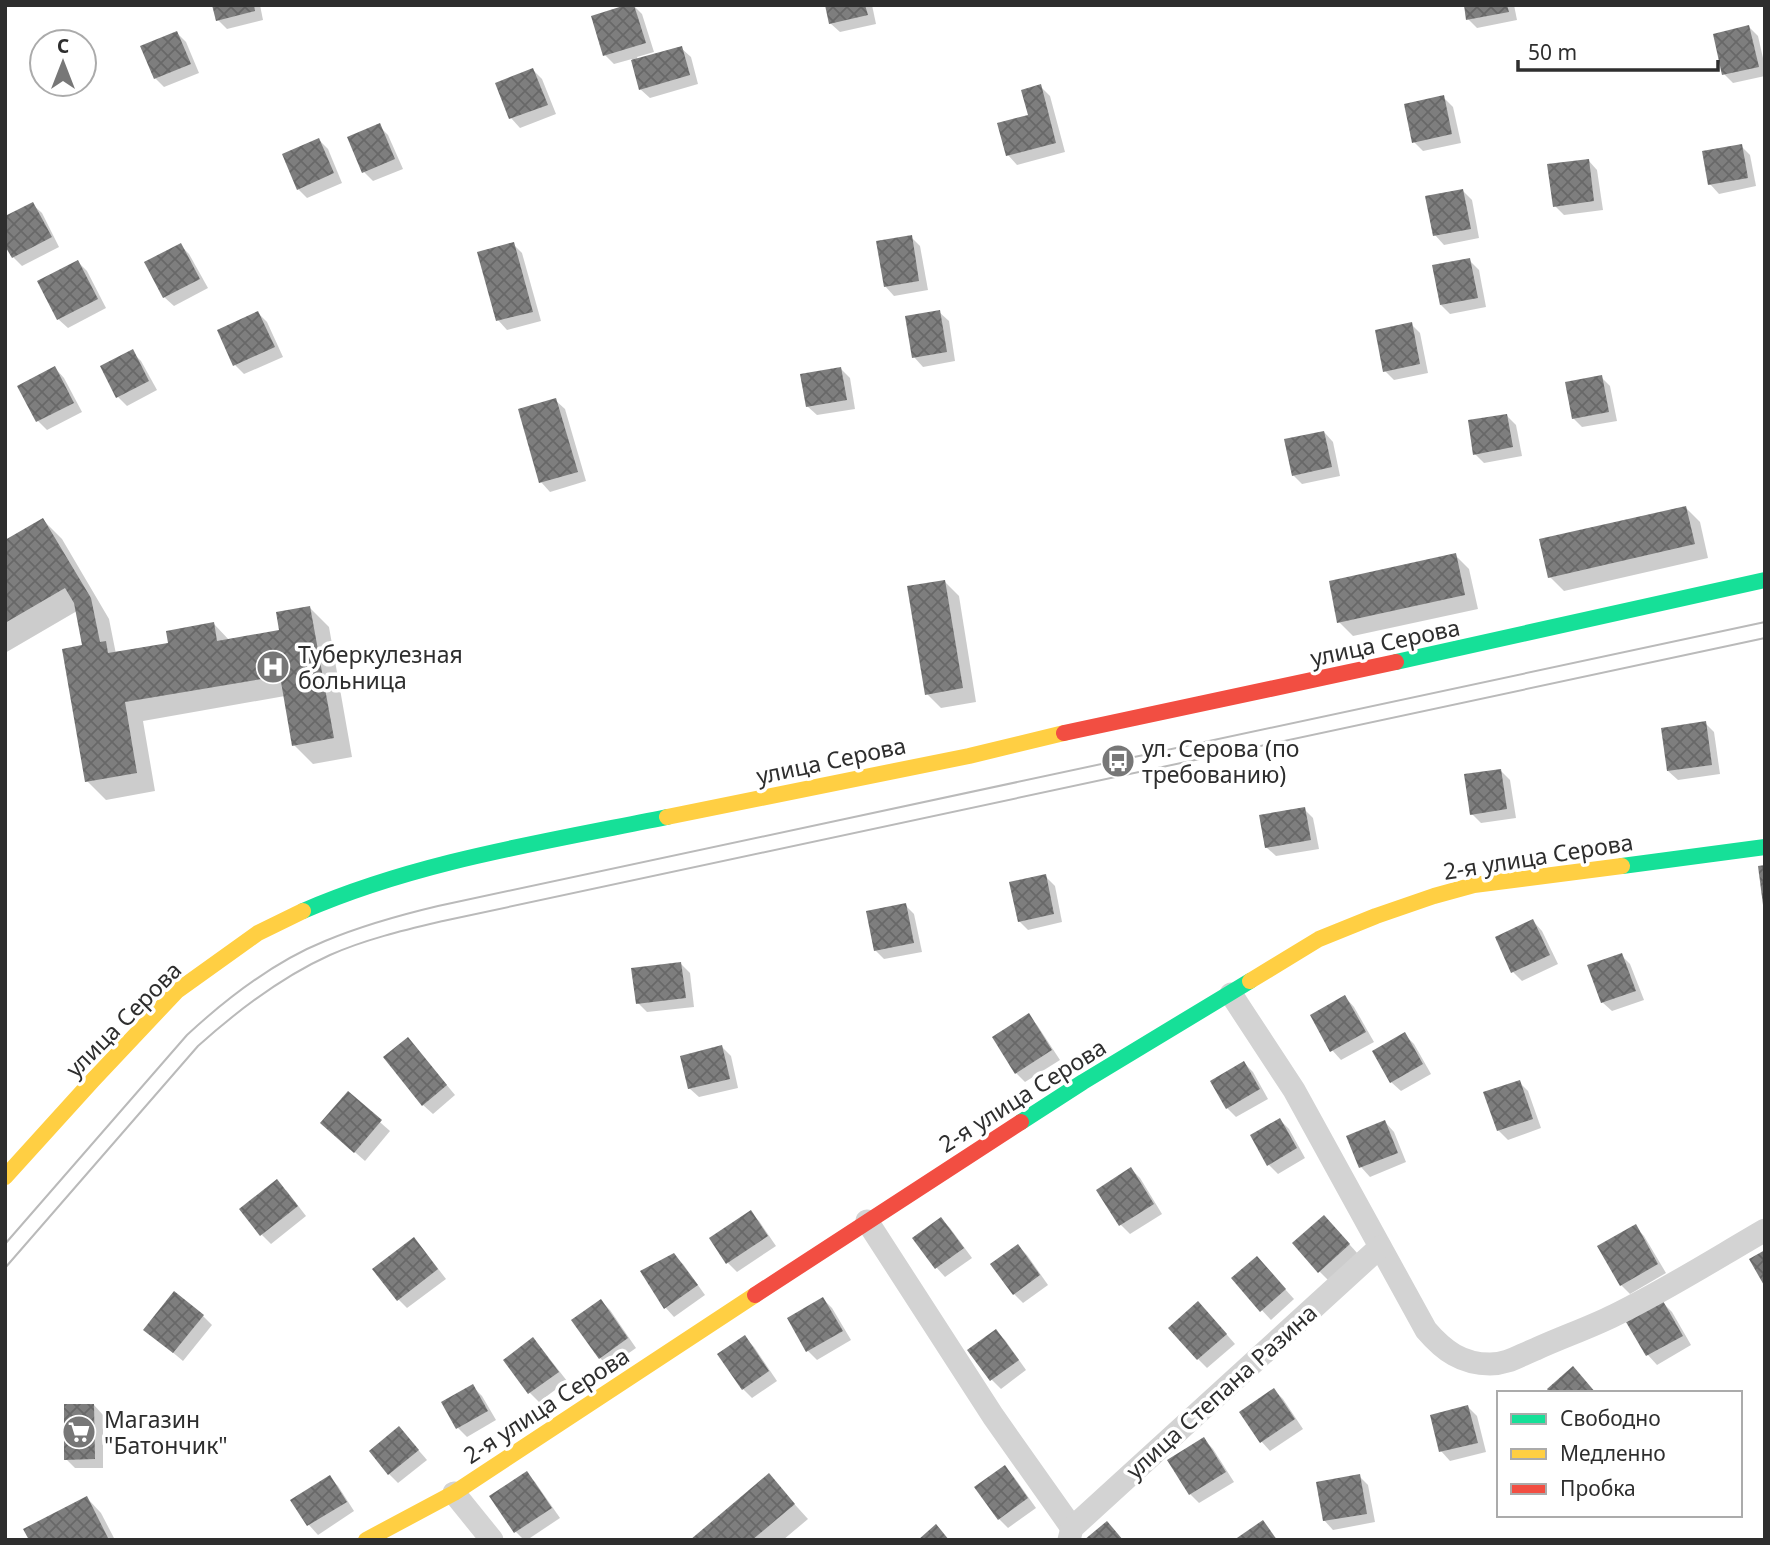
<svg xmlns="http://www.w3.org/2000/svg" width="1770" height="1545" viewBox="0 0 1770 1545" font-family="'Noto Sans',sans-serif">
	<style>
		.shadow { fill: #0003 }
		.building { fill: url(#building-cross-hatch) }
		.lines { fill: none; stroke-linecap: round; stroke-linejoin: round }
		.street { stroke: #d3d3d3; stroke-width: 23 }
		.fast { stroke: #16e098; stroke-width: 16 }
		.slow { stroke: #ffcf43; stroke-width: 16 }
		.jam { stroke: #f24e42; stroke-width: 16 }
		.tram { stroke: #bababa; stroke-width: 2 }
		.labels { text-anchor: middle; dominant-baseline: central; stroke-width: 7; stroke-linejoin: round; paint-order: stroke }
		.street-label { font-size: 23px; fill: #2e2e2e; stroke: #fff }
		.poi-label { font-size: 23px; fill: #2e2e2e; stroke: #fff; text-anchor: start }
	</style>
	<defs>
		<pattern id="building-cross-hatch" width="8" height="8" patternUnits="userSpaceOnUse" patternTransform="scale(1.75)"><rect width="8" height="8" fill="#7e7e7e"/><path d="M0 0l8 8M0 8l8-8" fill="none" stroke="#686868"/></pattern>
	</defs>
	<rect width="100%" height="100%" fill="#fff"/>
	<!-- shadow -->
	<g class="shadow">
		<polygon points="214,5 260,5 263,20 227,29 218,20"/>
		<polygon points="633,5 642,14 654,52 637,57 638,60 681,48 691,57 698,84 650,98 640,89 632,59 614,64 605,55"/>
		<polygon points="827,5 872,5 876,24 840,32 830,23"/>
		<polygon points="1465,5 1514,5 1517,20 1477,28 1468,19"/>
		<polygon points="1749,27 1758,36 1765,67 1765,76 1733,83 1724,74"/>
		<polygon points="177,33 186,42 199,73 164,87 155,78"/>
		<polygon points="533,70 542,79 556,114 520,128 511,118 497,84"/>
		<polygon points="1040,86 1050,96 1065,152 1017,165 1008,155 1030,116"/>
		<polygon points="1443,97 1453,107 1461,143 1423,151 1414,142"/>
		<polygon points="379,126 388,135 403,169 373,181 364,172"/>
		<polygon points="319,140 328,149 342,183 307,198 298,189"/>
		<polygon points="1741,146 1750,155 1756,186 1719,194 1710,184"/>
		<polygon points="1588,160 1597,170 1603,210 1564,215 1555,206"/>
		<polygon points="1463,191 1472,200 1479,238 1444,245 1435,235"/>
		<polygon points="32,204 42,213 59,247 22,266 13,257"/>
		<polygon points="911,237 920,246 928,290 894,296 885,286"/>
		<polygon points="513,244 522,253 541,321 507,330 498,320"/>
		<polygon points="180,245 189,254 208,288 174,306 164,297 146,263"/>
		<polygon points="1469,260 1479,270 1486,307 1450,314 1441,305"/>
		<polygon points="78,262 87,271 106,308 68,328 58,319"/>
		<polygon points="939,312 949,321 955,361 923,367 914,357"/>
		<polygon points="258,313 267,322 283,357 244,374 235,365"/>
		<polygon points="1411,324 1420,333 1428,373 1394,380 1385,371"/>
		<polygon points="132,352 141,361 157,390 127,406 118,397"/>
		<polygon points="55,368 64,378 82,412 47,430 38,421"/>
		<polygon points="841,369 850,378 855,409 817,415 807,406"/>
		<polygon points="1601,377 1610,386 1617,421 1582,427 1573,418"/>
		<polygon points="555,400 565,409 586,481 550,492 541,482 520,410"/>
		<polygon points="1507,416 1516,425 1522,456 1484,463 1475,454"/>
		<polygon points="1324,432 1333,442 1340,476 1302,484 1293,475"/>
		<polygon points="1686,508 1700,522 1708,558 1564,591 1550,577"/>
		<polygon points="43,520 62,539 109,619 116,654 170,645 214,624 230,641 281,632 310,608 329,627 352,757 313,764 294,745 285,696 143,721 155,791 106,800 87,781 84,647 77,611 5,653 5,542"/>
		<polygon points="1455,555 1469,569 1478,609 1353,636 1339,622"/>
		<polygon points="945,582 959,596 976,702 941,708 927,694"/>
		<polygon points="1705,723 1714,732 1720,774 1678,780 1668,771"/>
		<polygon points="1501,771 1510,780 1516,818 1481,823 1472,814"/>
		<polygon points="1304,809 1313,818 1319,849 1276,856 1266,847"/>
		<polygon points="1045,876 1055,886 1062,922 1028,930 1019,921"/>
		<polygon points="905,905 914,914 922,952 884,959 875,950"/>
		<polygon points="1533,921 1542,931 1558,964 1522,981 1513,972"/>
		<polygon points="1621,955 1630,964 1644,1000 1612,1011 1602,1002"/>
		<polygon points="681,964 690,973 694,1007 647,1012 638,1003"/>
		<polygon points="1345,997 1354,1007 1374,1042 1341,1060 1332,1050"/>
		<polygon points="1028,1016 1037,1025 1060,1060 1025,1082 1016,1073"/>
		<polygon points="1405,1035 1414,1044 1431,1074 1401,1091 1391,1082"/>
		<polygon points="722,1047 731,1056 738,1088 699,1097 689,1088"/>
		<polygon points="417,1049 455,1095 433,1114 423,1105"/>
		<polygon points="1244,1063 1253,1072 1268,1099 1236,1117 1227,1108"/>
		<polygon points="1519,1082 1528,1091 1541,1128 1508,1140 1498,1130"/>
		<polygon points="348,1094 390,1131 365,1161 332,1132"/>
		<polygon points="1280,1120 1289,1129 1305,1158 1278,1174 1269,1165"/>
		<polygon points="1385,1122 1394,1132 1406,1162 1370,1177 1361,1167 1348,1137"/>
		<polygon points="1131,1169 1140,1178 1162,1214 1130,1234 1121,1225 1098,1190"/>
		<polygon points="286,1190 306,1216 271,1244 262,1235"/>
		<polygon points="750,1212 759,1221 776,1246 737,1272 728,1263"/>
		<polygon points="941,1219 950,1228 972,1258 945,1277 936,1267"/>
		<polygon points="1333,1226 1358,1254 1328,1280 1319,1271"/>
		<polygon points="1635,1226 1644,1236 1666,1273 1630,1294 1621,1285"/>
		<polygon points="414,1239 423,1249 446,1279 407,1308 398,1299"/>
		<polygon points="1018,1246 1027,1255 1048,1285 1023,1303 1014,1294"/>
		<polygon points="673,1255 683,1264 705,1295 674,1317 665,1307"/>
		<polygon points="1265,1267 1294,1299 1271,1320 1233,1279"/>
		<polygon points="823,1299 832,1308 851,1340 817,1360 808,1351 789,1319"/>
		<polygon points="601,1301 610,1310 636,1348 609,1367 600,1358"/>
		<polygon points="1663,1303 1672,1312 1691,1345 1657,1365 1648,1355 1629,1323"/>
		<polygon points="1207,1312 1235,1344 1207,1368 1198,1359"/>
		<polygon points="203,1316 212,1325 183,1361 146,1330"/>
		<polygon points="996,1331 1005,1340 1026,1370 1001,1389 992,1380"/>
		<polygon points="745,1337 754,1347 777,1381 752,1398 743,1389"/>
		<polygon points="533,1340 542,1349 567,1381 539,1402 530,1393"/>
		<polygon points="473,1387 482,1396 496,1420 467,1437 458,1428"/>
		<polygon points="1274,1390 1283,1399 1303,1429 1270,1451 1261,1441"/>
		<polygon points="94,1405 103,1415 103,1468 75,1468 66,1459"/>
		<polygon points="1468,1407 1477,1416 1486,1452 1450,1461 1441,1451"/>
		<polygon points="408,1438 427,1460 398,1483 389,1474"/>
		<polygon points="1204,1439 1213,1449 1234,1482 1199,1503 1190,1494"/>
		<polygon points="1005,1468 1014,1477 1036,1508 1008,1528 999,1519"/>
		<polygon points="526,1473 535,1482 560,1518 527,1540 524,1540 516,1532 492,1496"/>
		<polygon points="769,1476 808,1519 783,1540 693,1540"/>
		<polygon points="1359,1476 1368,1485 1375,1522 1333,1530 1324,1520"/>
		<polygon points="329,1477 338,1486 354,1511 318,1535 309,1525 292,1500"/>
		<polygon points="87,1498 101,1513 115,1540 31,1540"/>
	</g>
	<!-- building -->
	<g class="building">
		<polygon points="212,5 254,5 255,11 216,21"/>
		<polygon points="626,5 634,5 646,43 603,56 591,16"/>
		<polygon points="825,5 865,5 868,15 829,24"/>
		<polygon points="1464,5 1507,5 1509,12 1466,20"/>
		<polygon points="1749,25 1759,67 1722,75 1713,34"/>
		<polygon points="177,31 191,64 154,79 140,46"/>
		<polygon points="682,46 690,75 639,90 631,60"/>
		<polygon points="533,68 548,105 509,119 495,83"/>
		<polygon points="1041,84 1056,143 1006,156 997,123 1028,115 1021,90"/>
		<polygon points="1444,95 1452,134 1412,143 1404,104"/>
		<polygon points="380,123 395,159 362,173 347,137"/>
		<polygon points="319,138 334,173 297,190 282,154"/>
		<polygon points="1742,144 1748,178 1708,185 1702,151"/>
		<polygon points="1589,159 1594,201 1553,207 1547,164"/>
		<polygon points="1463,189 1471,229 1433,236 1425,196"/>
		<polygon points="33,202 52,237 12,258 5,246 5,216"/>
		<polygon points="912,235 919,281 884,287 876,241"/>
		<polygon points="514,242 533,312 496,321 477,252"/>
		<polygon points="181,243 200,279 163,298 144,262"/>
		<polygon points="1470,258 1478,298 1440,305 1432,265"/>
		<polygon points="78,260 98,299 57,320 37,281"/>
		<polygon points="940,310 947,352 912,358 905,316"/>
		<polygon points="258,311 275,347 233,366 217,330"/>
		<polygon points="1412,322 1420,364 1383,372 1375,330"/>
		<polygon points="133,349 149,381 116,398 100,366"/>
		<polygon points="55,366 74,403 36,422 17,386"/>
		<polygon points="841,367 847,400 806,407 800,374"/>
		<polygon points="1602,375 1609,412 1572,419 1565,382"/>
		<polygon points="556,398 578,472 539,483 518,409"/>
		<polygon points="1507,414 1513,447 1473,455 1468,420"/>
		<polygon points="1324,431 1332,467 1292,476 1284,439"/>
		<polygon points="1686,506 1695,544 1548,578 1539,539"/>
		<polygon points="43,518 91,598 100,642 106,641 108,653 168,643 166,631 214,622 217,641 279,630 276,612 310,606 334,738 292,746 280,676 125,702 137,773 85,782 62,649 82,645 74,603 65,588 5,623 5,540"/>
		<polygon points="1456,553 1465,595 1337,623 1329,581"/>
		<polygon points="945,580 963,688 925,695 907,586"/>
		<polygon points="1706,721 1712,765 1667,771 1661,728"/>
		<polygon points="1501,769 1507,809 1470,815 1464,774"/>
		<polygon points="1305,807 1311,840 1265,848 1259,815"/>
		<polygon points="1765,865 1765,904 1763,905 1758,866"/>
		<polygon points="1046,874 1054,914 1018,922 1009,882"/>
		<polygon points="906,903 914,943 874,951 866,911"/>
		<polygon points="1533,919 1550,955 1511,973 1495,937"/>
		<polygon points="1622,953 1636,991 1601,1003 1587,965"/>
		<polygon points="681,962 686,998 636,1004 631,968"/>
		<polygon points="1345,995 1366,1032 1330,1052 1310,1015"/>
		<polygon points="1029,1013 1052,1050 1015,1074 992,1037"/>
		<polygon points="1405,1032 1423,1064 1390,1083 1372,1051"/>
		<polygon points="408,1037 447,1085 422,1106 383,1057"/>
		<polygon points="722,1045 730,1079 688,1089 680,1056"/>
		<polygon points="1244,1061 1260,1089 1226,1109 1210,1081"/>
		<polygon points="1520,1080 1533,1119 1497,1131 1483,1092"/>
		<polygon points="348,1091 382,1120 354,1153 320,1123"/>
		<polygon points="1280,1118 1297,1148 1267,1166 1250,1135"/>
		<polygon points="1385,1120 1398,1153 1359,1168 1346,1136"/>
		<polygon points="1131,1167 1154,1204 1119,1226 1096,1190"/>
		<polygon points="277,1179 298,1206 260,1236 239,1209"/>
		<polygon points="751,1210 768,1236 726,1264 709,1238"/>
		<polygon points="1324,1215 1350,1244 1318,1273 1292,1243"/>
		<polygon points="941,1217 964,1248 935,1269 912,1238"/>
		<polygon points="1636,1224 1658,1264 1620,1286 1597,1246"/>
		<polygon points="414,1237 438,1269 397,1301 372,1269"/>
		<polygon points="1018,1244 1040,1275 1013,1295 990,1264"/>
		<polygon points="1765,1250 1765,1287 1749,1259"/>
		<polygon points="674,1253 698,1285 664,1309 640,1271"/>
		<polygon points="1257,1256 1286,1289 1260,1312 1231,1278"/>
		<polygon points="174,1291 204,1315 173,1353 143,1330"/>
		<polygon points="823,1297 843,1331 806,1352 787,1318"/>
		<polygon points="601,1299 628,1338 599,1359 571,1320"/>
		<polygon points="1198,1301 1227,1334 1197,1360 1168,1328"/>
		<polygon points="1663,1301 1683,1336 1646,1356 1626,1322"/>
		<polygon points="996,1329 1019,1360 990,1381 967,1350"/>
		<polygon points="745,1335 769,1371 742,1390 717,1354"/>
		<polygon points="533,1337 559,1372 528,1394 503,1360"/>
		<polygon points="1573,1366 1596,1393 1550,1393 1547,1389"/>
		<polygon points="473,1384 488,1411 456,1429 441,1402"/>
		<polygon points="1274,1388 1295,1419 1260,1443 1239,1412"/>
		<polygon points="64,1404 94,1404 95,1459 64,1460"/>
		<polygon points="1468,1405 1478,1443 1439,1452 1430,1415"/>
		<polygon points="399,1426 419,1450 388,1475 369,1451"/>
		<polygon points="1204,1437 1226,1472 1189,1495 1167,1460"/>
		<polygon points="1005,1465 1028,1498 998,1520 974,1487"/>
		<polygon points="527,1471 552,1508 514,1533 489,1496"/>
		<polygon points="769,1473 795,1504 752,1540 690,1540"/>
		<polygon points="1360,1474 1367,1514 1323,1521 1316,1482"/>
		<polygon points="330,1475 347,1502 307,1526 290,1500"/>
		<polygon points="87,1496 109,1540 29,1540 23,1529"/>
		<polygon points="1263,1520 1277,1540 1234,1540"/>
		<polygon points="1107,1521 1123,1540 1084,1540"/>
		<polygon points="936,1524 949,1540 918,1540"/>
	</g>
	<g class="lines">
		<!-- street -->
		<g class="street">
			<path d="M1231,994L1294,1090L1426,1330C1444,1351 1462,1364 1490,1364C1508,1364 1520,1355 1536,1349C1562,1337 1589,1328 1615,1315C1666,1290 1715,1259 1765,1230"/>
			<polyline points="867,1221 993,1416 1072,1528"/>
			<polyline points="454,1493 492,1540"/>
			<polyline points="1069,1540 1072,1528 1380,1247"/>
		</g>
		<!-- fast -->
		<g class="fast">
			<polyline points="1396,662 1765,580"/>
			<polyline points="1622,866 1765,847"/>
			<path d="M303,911C418,861 545,842 667,817"/>
			<polyline points="1021,1122 1083,1082 1250,981"/>
		</g>
		<!-- slow -->
		<g class="slow">
			<polyline points="667,817 969,756 1064,733"/>
			<polyline points="1250,981 1319,939 1376,916 1434,896 1474,885 1622,866"/>
			<polyline points="5,1177 93,1080 177,991 258,933 303,911"/>
			<polyline points="366,1540 454,1493 755,1295"/>
		</g>
		<!-- jam -->
		<g class="jam">
			<polyline points="1064,733 1396,662"/>
			<polyline points="755,1295 1021,1122"/>
		</g>
		<!-- tram -->
		<g class="tram">
			<path d="M5,1244L187,1035C227,998 273,962 325,941C361,926 400,915 438,906L1765,622"/>
			<path d="M5,1268L198,1046C237,1011 281,977 330,955C366,939 405,930 443,921L1765,638"/>
		</g>
	</g>
	<!-- icons -->
	<defs>
		<symbol id="hospital-disc" viewBox="-11 -11 22 22"><circle r="9.5" fill="#777" stroke="#fff"/><path d="M-5-5h3v3.5h4V-5h3V5h-3V1.5h-4V5h-3Z" fill="#fff"/></symbol>
		<symbol id="bus-disc" viewBox="-11 -11 22 22"><circle r="9.5" fill="#777" stroke="#fff"/><path d="M-5-6H5V4H4V6H2V4H-2V6H-4V4H-5ZM-3.5-4V0h7V-4ZM-3.5 1.2v1.5H-2V1.2ZM2 1.2v1.5H3.5V1.2Z" fill="#fff"/></symbol>
		<symbol id="supermarket-disc" viewBox="-11 -11 22 22"><circle r="9.5" fill="#777" stroke="#fff"/><path d="M-6-5.5h2.5l.6 2H6L4.5 2H-2.5L-4.4-4H-6ZM-1.5 3.2a1.3 1.3 0 1 0 .1 0ZM3 3.2a1.3 1.3 0 1 0 .1 0Z" fill="#fff"/></symbol>
	</defs>
	<g fill-rule="evenodd">
		<use href="#hospital-disc" x="254" y="648" width="38" height="38"/>
		<use href="#bus-disc" x="1099" y="742" width="38" height="38"/>
		<use href="#supermarket-disc" x="60" y="1413" width="38" height="38"/>
	</g>
	<g class="labels">
		<!-- street labels -->
		<g class="street-label">
			<text transform="translate(1385 642) rotate(-12)">улица Серова</text>
			<text transform="translate(831 760) rotate(-12)">улица Серова</text>
			<text transform="translate(1538 856) rotate(-9)">2-я улица Серова</text>
			<text transform="translate(123 1019) rotate(-45)">улица Серова</text>
			<text transform="translate(1022 1095) rotate(-32)">2-я улица Серова</text>
			<text transform="translate(1221 1391) rotate(-42)">улица Степана Разина</text>
			<text transform="translate(546 1405) rotate(-33)">2-я улица Серова</text>
		</g>
		<!-- poi labels -->
		<g class="poi-label">
			<text x="298" y="654">Туберкулезная<tspan x="298" dy="26">больница</tspan></text>
			<text x="1142" y="748">ул. Серова (по<tspan x="1142" dy="26">требованию)</tspan></text>
			<text x="104" y="1419">Магазин<tspan x="104" dy="26">"Батончик"</tspan></text>
		</g>
	</g>
	<!-- border -->
	<rect width="1770" height="1545" fill="none" stroke="#2e2e2e" stroke-width="14"/>
	<!-- legend -->
	<rect x="1497" y="1391" width="245" height="126" fill="#ffffff" stroke="#ababab" stroke-width="2"/>
	<rect x="1511" y="1414" width="35" height="10" fill="#16e098" stroke="#ababab" stroke-width="2"/>
	<text x="1560" y="1426" font-size="21" fill="#2e2e2e">Свободно</text>
	<rect x="1511" y="1449" width="35" height="10" fill="#ffcf43" stroke="#ababab" stroke-width="2"/>
	<text x="1560" y="1461" font-size="21" fill="#2e2e2e">Медленно</text>
	<rect x="1511" y="1484" width="35" height="10" fill="#f24e42" stroke="#ababab" stroke-width="2"/>
	<text x="1560" y="1496" font-size="21" fill="#2e2e2e">Пробка</text>
	<!-- north arrow -->
	<g transform="translate(63 63)"><circle r="33" fill="#ffffff" stroke="#ababab" stroke-width="2"/>
	<path d="M0-5L12 26L0 18L-12 26Z" fill="#777777"/>
	<text y="-10" font-size="19" font-weight="bold" text-anchor="middle" fill="#2e2e2e">С</text>
	</g>
	<!-- scale -->
	<path d="M1518 60v10h200v-10" fill="none" stroke="#2e2e2e" stroke-width="3.5"/>
	<text x="1528" y="60" font-size="21" fill="#2e2e2e" stroke="#ffffff" stroke-width="5" paint-order="stroke">50 m</text>
</svg>
